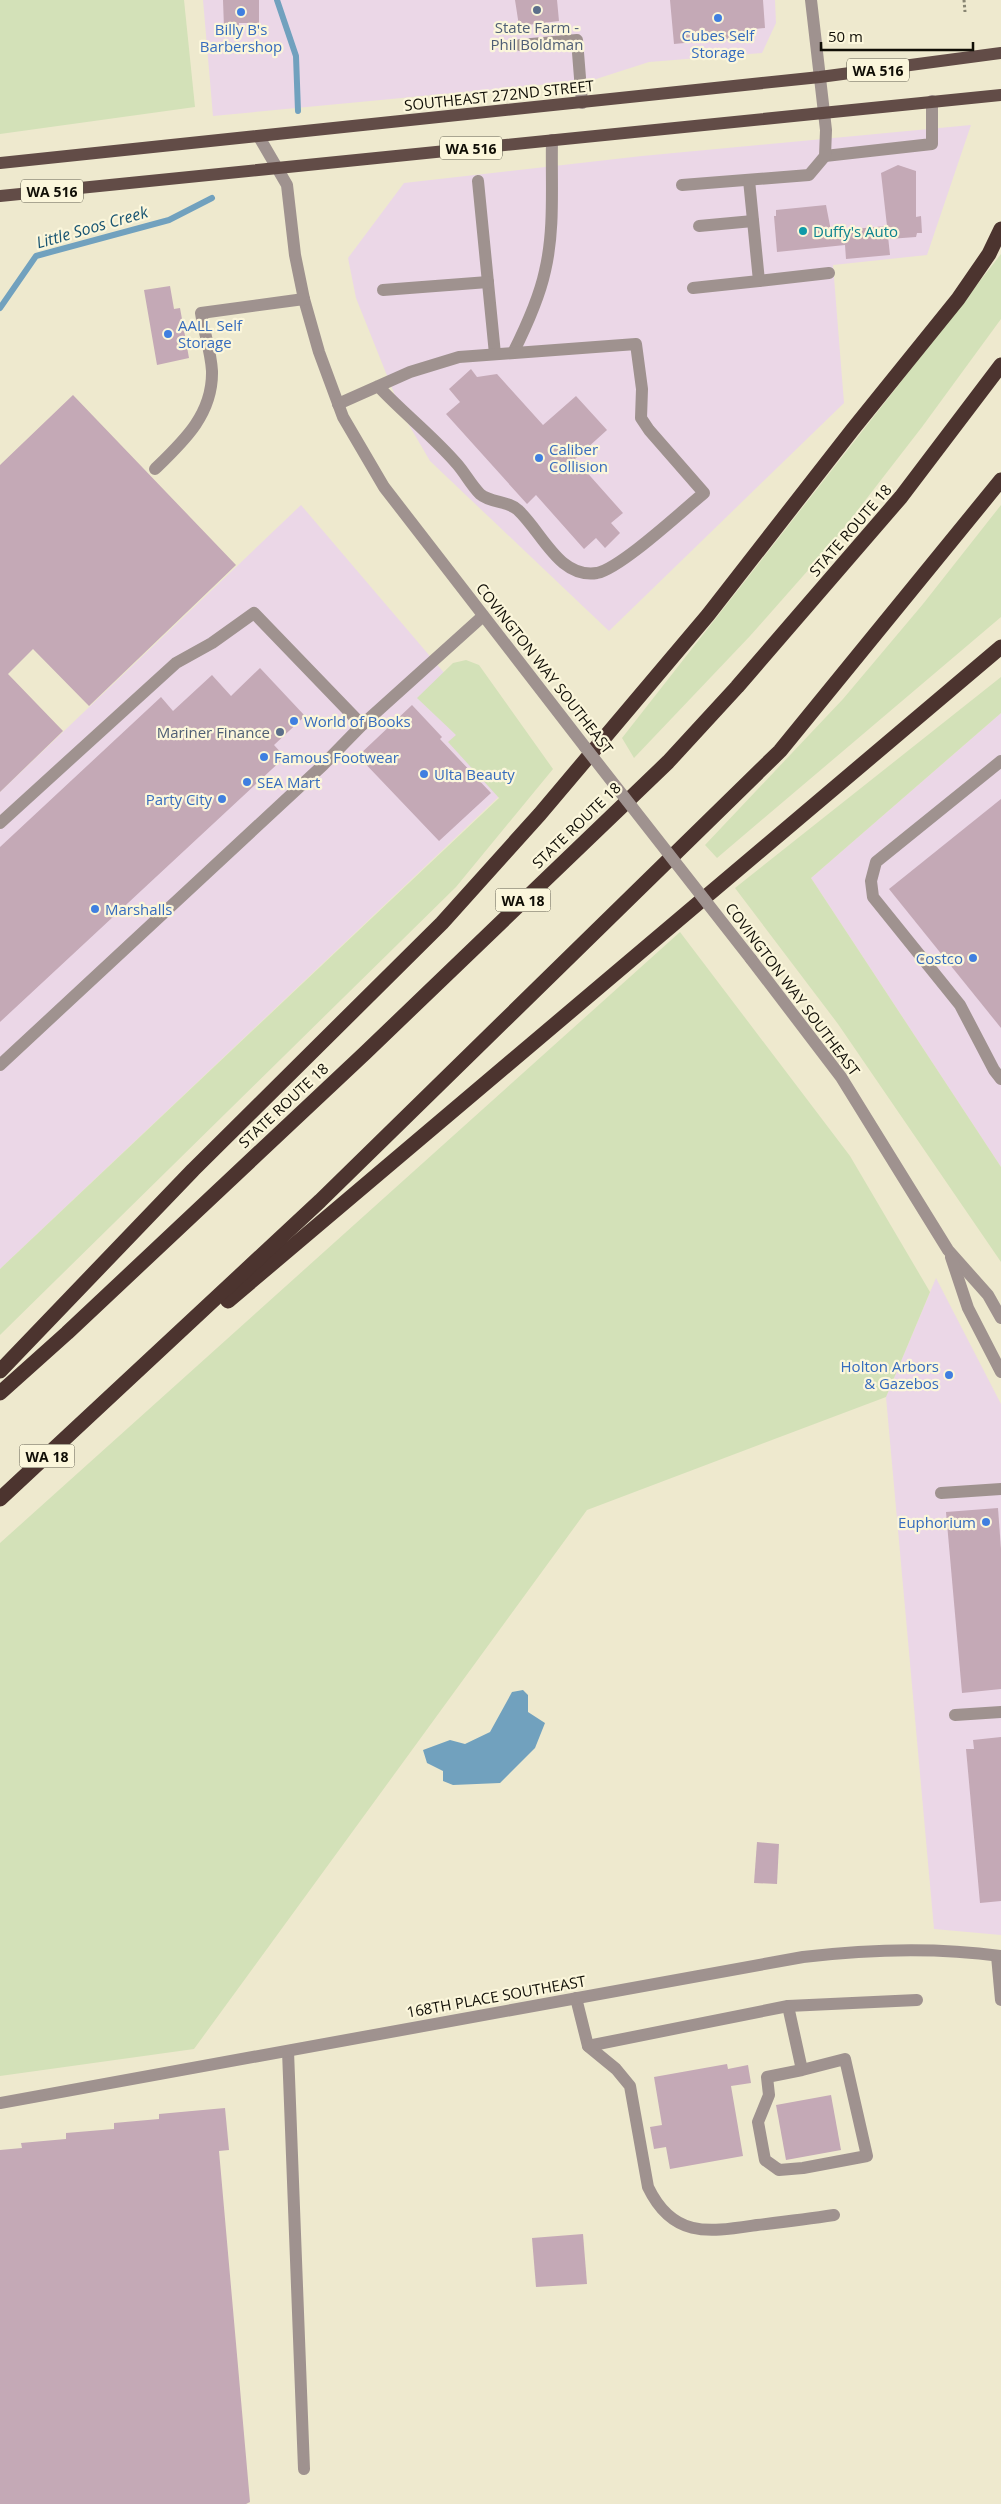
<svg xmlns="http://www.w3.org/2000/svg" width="1001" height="2504" viewBox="0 0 1001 2504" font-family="'Open Sans',sans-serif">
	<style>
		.commercial { fill: #ebd7e7 }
		.green { fill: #d3e1b8 }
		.water { fill: #71a1be }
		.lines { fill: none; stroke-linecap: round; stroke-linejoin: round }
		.stream { stroke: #71a1be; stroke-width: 6 }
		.building { fill: #c4a9b6 }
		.path { stroke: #888572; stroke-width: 3; stroke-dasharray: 2.5 2.5; stroke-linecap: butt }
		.minor { stroke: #9f928f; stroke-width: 12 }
		.major { stroke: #624c47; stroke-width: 12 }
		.highway { stroke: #4c342f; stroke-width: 15 }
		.minor-bridge { stroke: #9f928f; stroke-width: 12 }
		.service-dot { fill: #5c6f8a; stroke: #fbf6db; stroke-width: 2 }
		.shop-dot { fill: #3f7fe0; stroke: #fbf6db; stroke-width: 2 }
		.culture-dot { fill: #0f9aa8; stroke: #fbf6db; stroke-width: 2 }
		.labels { text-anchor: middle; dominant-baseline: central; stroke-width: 4.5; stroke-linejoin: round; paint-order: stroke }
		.shield { fill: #fbf6db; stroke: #565446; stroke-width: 1 }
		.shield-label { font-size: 14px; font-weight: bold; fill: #100e06 }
		.service-label { font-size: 15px; fill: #4e5e75; stroke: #fbf6db }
		.shop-label { font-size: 15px; fill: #366cbe; stroke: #fbf6db; text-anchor: start }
		.street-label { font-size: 15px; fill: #100e06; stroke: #fbf6db }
		.culture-label { font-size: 15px; fill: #0d838f; stroke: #fbf6db; text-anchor: start }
		.water-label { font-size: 16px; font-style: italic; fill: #185472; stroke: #fbf6db }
	</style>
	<rect width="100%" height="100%" fill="#eee9ce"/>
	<!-- commercial -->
	<g class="commercial">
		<polygon points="203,0 775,0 776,23 762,53 649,62 593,80 213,116"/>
		<polygon points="971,125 927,255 833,265 844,403 609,631 430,461 402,413 356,298 348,258 404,183 642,156"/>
		<polygon points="301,505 527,770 0,1269 0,792"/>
		<polygon points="1001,713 1001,1167 811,878"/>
		<polygon points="936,1278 1001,1404 1001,1935 934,1929 886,1397"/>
	</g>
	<!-- green -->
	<g class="green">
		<polygon points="0,0 184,0 195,107 0,134"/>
		<polygon points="1001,254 1001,319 922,427 833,542 750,636 634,758 622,738"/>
		<polygon points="1001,505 1001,617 717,858 705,845 843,699 923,604"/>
		<polygon points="466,660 479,665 553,769 456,887 0,1335 0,1269 499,798 448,742 456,735 417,698 453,663"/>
		<polygon points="1001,677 1001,713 811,878 1001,1167 1001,1262 838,1024 735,888"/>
		<polygon points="680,932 850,1156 930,1292 886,1397 587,1510 194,2049 0,2076 0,1543"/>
	</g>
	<!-- water -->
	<polygon class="water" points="523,1690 528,1695 528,1712 545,1723 535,1748 500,1783 453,1785 443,1781 443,1771 427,1763 423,1750 450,1740 465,1744 490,1732 512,1692"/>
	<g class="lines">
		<!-- stream -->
		<g class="stream">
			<polyline points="277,0 296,56 298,111"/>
			<polyline points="0,308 36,256 169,220 212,198"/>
		</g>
	</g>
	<!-- building -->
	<g class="building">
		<polygon points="223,0 259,0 259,23 239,23 239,27 224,28"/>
		<polygon points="515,0 557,0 559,21 519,26"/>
		<polygon points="670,0 763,0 765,28 746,30 747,37 674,44"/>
		<polygon points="898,165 916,171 916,217 921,216 922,233 917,233 916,237 889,239 887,227 890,255 846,259 845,245 777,252 774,216 776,216 776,210 826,205 831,231 887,226 881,173"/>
		<polygon points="170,286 174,309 180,308 189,358 157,365 144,290"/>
		<polygon points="471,369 477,377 497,374 543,425 576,396 607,430 575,459 623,513 611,523 620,533 605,548 596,538 584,549 536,495 527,504 446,414 460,402 449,389"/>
		<polygon points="73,395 236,565 89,706 33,649 8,674 63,731 0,792 0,465"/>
		<polygon points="260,668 305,716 274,745 285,757 0,1022 0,847 161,697 173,711 212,675 231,696"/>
		<polygon points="412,705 442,737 440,739 491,793 439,841 358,756"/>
		<polygon points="1001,799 1001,1028 889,889"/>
		<polygon points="998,1508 1001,1549 1001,1689 962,1693 946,1512"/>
		<polygon points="1001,1737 1001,1901 980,1903 966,1749 974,1749 973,1740"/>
		<polygon points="757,1842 779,1844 777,1884 754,1883"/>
		<polygon points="727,2064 728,2069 748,2065 751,2083 731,2086 743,2156 670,2169 666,2147 654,2149 650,2127 662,2125 654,2077"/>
		<polygon points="831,2095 841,2150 786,2160 776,2105"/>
		<polygon points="225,2108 229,2150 219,2151 250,2502 246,2504 0,2504 0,2150 22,2148 21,2143 66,2139 66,2133 114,2129 114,2123 159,2119 159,2114"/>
		<polygon points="583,2234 587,2284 536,2287 532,2238"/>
	</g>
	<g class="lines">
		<!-- path -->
		<polyline class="path" points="964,0 965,12"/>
		<!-- minor -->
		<g class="minor">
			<polyline points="520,45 577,40 582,103"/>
			<polyline points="259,137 287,185 295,255 304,299 319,352 343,417 384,487 585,747"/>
			<polyline points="825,156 932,144 932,101"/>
			<polyline points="478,181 495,354"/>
			<polyline points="682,185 809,175 825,156 826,130 811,0"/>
			<polyline points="699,226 753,221"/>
			<polyline points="759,281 829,273"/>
			<polyline points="693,288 759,281 749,180"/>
			<polyline points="383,290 488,282"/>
			<path d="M513,353C526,327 539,299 545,271C555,229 551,183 552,140"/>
			<path d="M338,404L410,372L459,357L636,344L642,389L641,418L649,430L704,493C682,511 621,568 597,573C559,579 542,532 518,510C509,501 490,503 480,494C471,485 465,473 457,464C433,436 403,413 378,386"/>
			<path d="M155,469C184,441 213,414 212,371C211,352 204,332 201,313L304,299"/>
			<polyline points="362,725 483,616"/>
			<polyline points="1001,761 876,862 871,881 873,897 960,1005 994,1070 1001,1079"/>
			<polyline points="0,823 176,663 212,643 254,613 362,725 323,765 0,1065"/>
			<polyline points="751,959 841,1077 948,1250 988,1295 1001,1318"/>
			<polyline points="951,1257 968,1308 1001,1372"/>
			<polyline points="941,1493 1001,1489"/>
			<polyline points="955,1715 1001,1712"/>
			<polyline points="997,1956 1001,2000"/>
			<path d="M576,1998L588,2046L616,2069L630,2086L648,2187C673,2239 709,2232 757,2225C783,2222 808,2219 834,2215"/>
			<polyline points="788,2006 802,2070 845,2059 867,2156 803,2168 779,2170 765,2160 758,2122 769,2095 767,2077 802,2070"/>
			<polyline points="588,2046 788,2006 917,2000"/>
			<polyline points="288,2051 304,2469"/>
			<path d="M0,2103L803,1957C869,1949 935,1947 1001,1956"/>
		</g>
		<!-- major -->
		<g class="major">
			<polyline points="0,163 820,77 1001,53"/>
			<polyline points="0,196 1001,95"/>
		</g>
		<!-- highway -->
		<g class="highway">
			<polyline points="228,1301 1001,647"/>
			<polyline points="0,1371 193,1170 442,923 540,814 708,615 853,429 958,299 989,254 1001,229"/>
			<polyline points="0,1393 67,1333 365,1053 668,762 737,687 901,497 1001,365"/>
			<polyline points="0,1499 320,1201 780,751 1001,480"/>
		</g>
		<!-- minor-bridge -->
		<polyline class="minor-bridge" points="585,747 751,959"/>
	</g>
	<!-- markers -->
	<g class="service-dot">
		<circle cx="537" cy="10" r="5"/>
		<circle cx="280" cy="732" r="5"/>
	</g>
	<g class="shop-dot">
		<circle cx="241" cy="12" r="5"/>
		<circle cx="718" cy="18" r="5"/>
		<circle cx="168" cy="334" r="5"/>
		<circle cx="539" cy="458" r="5"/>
		<circle cx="294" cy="721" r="5"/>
		<circle cx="264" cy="757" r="5"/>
		<circle cx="424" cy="774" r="5"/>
		<circle cx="247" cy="782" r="5"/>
		<circle cx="222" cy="799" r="5"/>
		<circle cx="95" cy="909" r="5"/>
		<circle cx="973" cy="958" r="5"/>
		<circle cx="949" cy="1375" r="5"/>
		<circle cx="986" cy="1522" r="5"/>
	</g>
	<circle class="culture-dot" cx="803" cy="231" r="5"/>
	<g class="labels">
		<!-- shield labels -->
		<g class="shield">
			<rect x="847" y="58.5" width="62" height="23" rx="4"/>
			<rect x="440" y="136.5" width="62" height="23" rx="4"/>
			<rect x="21" y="179.5" width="62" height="23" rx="4"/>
			<rect x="495.5" y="888.5" width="55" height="23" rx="4"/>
			<rect x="19.5" y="1444.5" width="55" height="23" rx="4"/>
		</g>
		<g class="shield-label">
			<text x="878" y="70">WA 516</text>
			<text x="471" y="148">WA 516</text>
			<text x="52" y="191">WA 516</text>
			<text x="523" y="900">WA 18</text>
			<text x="47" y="1456">WA 18</text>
		</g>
		<!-- service labels -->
		<g class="service-label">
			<text x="537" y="27">State Farm -<tspan x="537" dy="17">Phil Boldman</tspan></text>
			<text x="270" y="732" text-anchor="end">Mariner Finance</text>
		</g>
		<!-- shop labels -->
		<g class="shop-label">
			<text x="241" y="29" text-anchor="middle">Billy B's<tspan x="241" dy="17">Barbershop</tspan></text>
			<text x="718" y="35" text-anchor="middle">Cubes Self<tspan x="718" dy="17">Storage</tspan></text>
			<text x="178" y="325">AALL Self<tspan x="178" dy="17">Storage</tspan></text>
			<text x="549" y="449">Caliber<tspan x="549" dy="17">Collision</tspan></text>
			<text x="304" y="721">World of Books</text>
			<text x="274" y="757">Famous Footwear</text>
			<text x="434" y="774">Ulta Beauty</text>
			<text x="257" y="782">SEA Mart</text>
			<text x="212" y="799" text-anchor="end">Party City</text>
			<text x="105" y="909">Marshalls</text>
			<text x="963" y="958" text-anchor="end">Costco</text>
			<text x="939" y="1366" text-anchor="end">Holton Arbors<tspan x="939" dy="17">&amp; Gazebos</tspan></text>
			<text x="976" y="1522" text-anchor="end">Euphorium</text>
		</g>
		<!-- street labels -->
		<g class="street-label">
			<text transform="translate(499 95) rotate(-6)">SOUTHEAST 272ND STREET</text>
			<text transform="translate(850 530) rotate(-49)">STATE ROUTE 18</text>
			<text transform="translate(545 668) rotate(52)">COVINGTON WAY SOUTHEAST</text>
			<text transform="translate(576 825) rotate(-44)">STATE ROUTE 18</text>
			<text transform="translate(793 989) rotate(53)">COVINGTON WAY SOUTHEAST</text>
			<text transform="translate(283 1105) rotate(-43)">STATE ROUTE 18</text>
			<text transform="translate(496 1996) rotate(-10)">168TH PLACE SOUTHEAST</text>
		</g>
		<!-- culture labels -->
		<g class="culture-label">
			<text x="813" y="231">Duffy's Auto</text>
		</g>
		<!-- water labels -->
		<g class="water-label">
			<text transform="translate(92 227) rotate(-16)">Little Soos Creek</text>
		</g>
	</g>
	<!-- scale -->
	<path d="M821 42v8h152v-8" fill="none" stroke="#100e06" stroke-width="2.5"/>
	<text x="828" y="42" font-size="15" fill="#100e06" stroke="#fbf6db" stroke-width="4" paint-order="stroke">50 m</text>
</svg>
